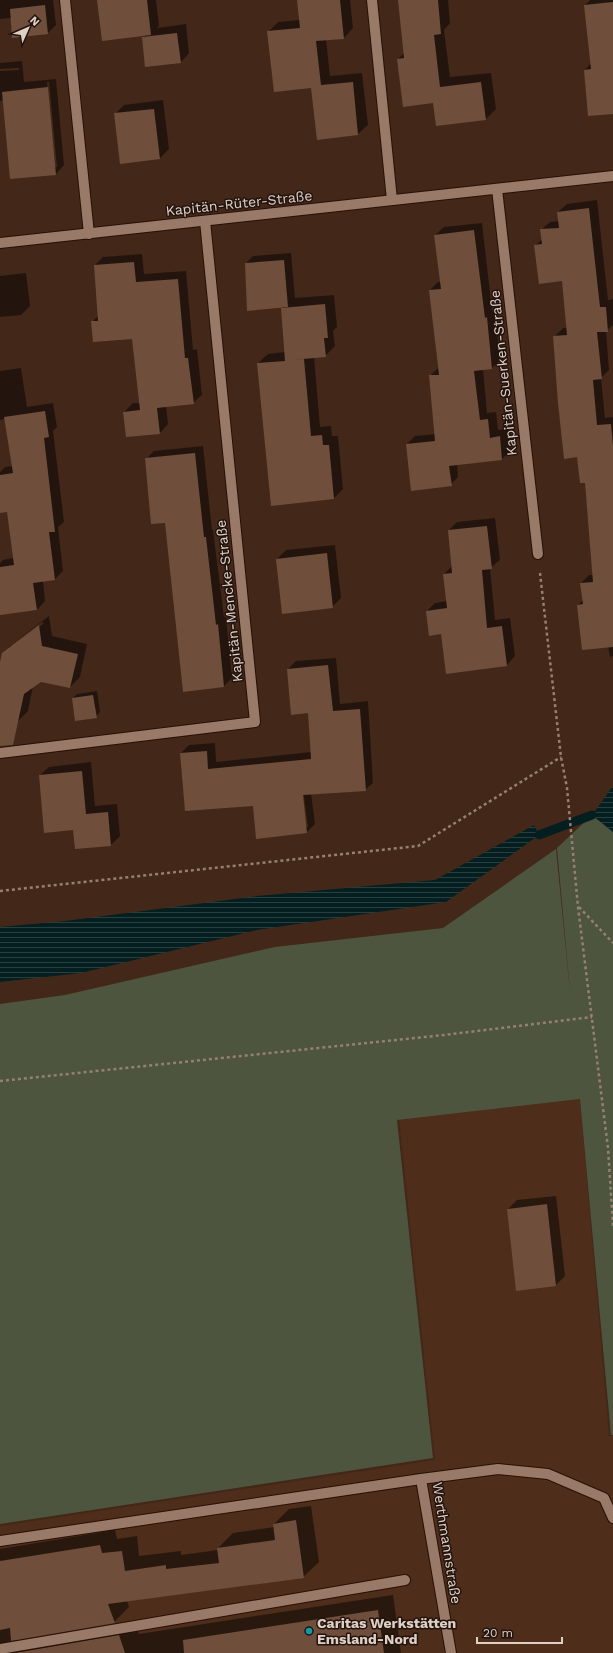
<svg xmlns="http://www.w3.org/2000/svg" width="613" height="1653" viewBox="0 0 613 1653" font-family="'Work Sans',sans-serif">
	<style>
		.built { fill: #4e2d1a }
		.green { fill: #4e553f }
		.water { fill: url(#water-rules) }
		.shadow { fill: #0007; fill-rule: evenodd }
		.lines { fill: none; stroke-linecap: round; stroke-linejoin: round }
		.stream { stroke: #051f20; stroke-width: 9 }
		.building { fill: #6f4e3c }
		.minor-casing { stroke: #281003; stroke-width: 12 }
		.path { stroke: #958073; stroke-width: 2.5; stroke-dasharray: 3 3; stroke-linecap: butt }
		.minor { stroke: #997968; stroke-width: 10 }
		.culture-dot { fill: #0f9aa8; stroke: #21140e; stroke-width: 1.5 }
		.labels { text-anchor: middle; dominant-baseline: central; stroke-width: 3; stroke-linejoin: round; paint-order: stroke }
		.street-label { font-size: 14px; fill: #e0cfc5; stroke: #21140e }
		.poi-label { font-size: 14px; font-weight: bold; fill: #e0cfc5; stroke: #21140e; text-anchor: start }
	</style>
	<defs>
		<pattern id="water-rules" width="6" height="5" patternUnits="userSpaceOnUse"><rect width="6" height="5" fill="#051f20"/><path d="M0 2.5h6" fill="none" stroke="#293e3f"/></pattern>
	</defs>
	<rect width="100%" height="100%" fill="#432819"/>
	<!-- built -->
	<polygon class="built" points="580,1099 609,1436 613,1436 613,1653 0,1653 0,1526 435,1460 399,1119"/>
	<!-- green -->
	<polygon class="green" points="592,815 613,832 613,1435 611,1435 580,1099 397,1120 433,1458 0,1524 0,1004 65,995 275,947 443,928 556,849 571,1002 557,848"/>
	<!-- water -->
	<g class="water">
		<polygon points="613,786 613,832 592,815"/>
		<polygon points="534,825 539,835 446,902 257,930 81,973 0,982 0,927 65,921 257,896 435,880"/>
	</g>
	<!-- shadow -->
	<g class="shadow">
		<polygon points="0,0 53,0 56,25 48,33 11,18 0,19"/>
		<polygon points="98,0 156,0 159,26 157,28 186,24 189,53 181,62 143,37 144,35"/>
		<polygon points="298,0 350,0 353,28 344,38 326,39 330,76 362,73 368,125 358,134 312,87 268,32 278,22 300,20"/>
		<polygon points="399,0 448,0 450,23 444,30 450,77 491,73 496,109 486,119 434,102 398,59 404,53"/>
		<polygon points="590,0 613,0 613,113 589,115 585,70 591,63 585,5"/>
		<path d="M22,61L24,82L56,79L64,165L56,174L4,100L0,101V71L19,70V68L0,69V63ZM47,82H49L57,167H55Z"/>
		<polygon points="163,100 169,149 160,158 115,114 124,105"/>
		<polygon points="597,200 608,300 613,299 613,325 606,331 609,370 601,378 605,418 613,417 613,656 610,657 608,646 578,605 583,600 581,583 589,575 594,575 586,482 578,456 554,337 563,328 567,328 563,280 536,245 543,238 541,230 550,222 559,221 558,212 567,204"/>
		<polygon points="482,223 492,310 495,310 500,360 492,368 483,369 487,413 496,412 498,430 508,429 510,451 502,459 457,464 458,477 450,485 407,444 415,436 436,434 430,376 438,368 430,290 438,282 441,282 435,235 444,227"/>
		<polygon points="291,253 295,298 334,295 337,327 333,331 335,346 325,356 314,357 320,427 331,426 332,436 338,436 343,489 334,498 258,363 268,354 285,352 282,308 284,306 246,263 253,256"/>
		<polygon points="142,254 144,274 186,271 193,350 197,349 202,395 193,403 166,406 168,424 160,433 124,412 133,403 140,403 133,338 92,322 99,315 95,265 103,257"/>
		<polygon points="26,273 30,306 21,315 0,317 0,276"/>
		<polygon points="21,368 27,407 53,403 57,427 53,431 64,522 58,527 63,571 55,579 43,581 45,601 37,610 0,614 0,563 3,560 14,558 8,511 0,508 0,472 5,467 13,466 6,419 0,420 0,371"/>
		<polygon points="203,446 212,530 213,530 224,617 226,617 232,678 224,686 183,691 166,522 146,459 154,451"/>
		<polygon points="495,518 500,560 490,568 495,620 510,618 515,656 507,665 442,633 427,611 435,603 447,601 444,574 452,566 449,530 457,522"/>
		<polygon points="335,545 341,598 332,607 277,559 286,550"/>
		<polygon points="49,616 52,636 87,644 80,677 70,687 41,681 33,686 28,711 18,721 0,717 0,664 3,654 11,645 11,648 44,623 42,622 12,644"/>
		<path d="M336,658L340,704L368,701L373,783L365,790L311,793L315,824L307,832L254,804L181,753L189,745L215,743L216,762L311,752L309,712L288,669L296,661ZM301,790H303L308,827H306Z"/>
		<polygon points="97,691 100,712 96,717 73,698 77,694"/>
		<polygon points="91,762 95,806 117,804 120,836 111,845 40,775 49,767"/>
		<polygon points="556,1196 565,1276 556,1285 508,1209 517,1200"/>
		<polygon points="311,1506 319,1562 303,1577 127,1601 129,1607 114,1622 12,1640 17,1641 134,1621 139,1634 393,1595 401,1653 0,1653 0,1549 115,1530 117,1539 137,1536 139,1556 181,1551 181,1555 218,1550 218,1548 233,1533 274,1527 274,1524 289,1509"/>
	</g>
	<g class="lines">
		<!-- stream -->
		<polyline class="stream" points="539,835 592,815"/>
	</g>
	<!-- building -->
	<g class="building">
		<polygon points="97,0 147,0 151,35 102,41"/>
		<polygon points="297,0 340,0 344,39 316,41 321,85 353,82 358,135 317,140 311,88 274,92 267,31 300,28"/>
		<polygon points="398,0 438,0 441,34 434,35 440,87 481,82 486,120 436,126 433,103 403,107 397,59 404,58"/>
		<polygon points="613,2 613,114 588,116 584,70 591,69 584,5"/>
		<polygon points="45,5 48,34 12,38 10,9"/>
		<polygon points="177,33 181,63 145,67 142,37"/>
		<polygon points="48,87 56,175 10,179 2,92"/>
		<polygon points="154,109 160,159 120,164 114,113"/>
		<polygon points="589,208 600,307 606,307 608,332 597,332 602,379 593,380 597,425 611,424 613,446 613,647 582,650 577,605 583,604 580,583 593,582 585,483 580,483 577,457 564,459 558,403 553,336 567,335 562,281 539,284 534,245 542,244 540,229 559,228 557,212"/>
		<polygon points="474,230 485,318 487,317 492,369 474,371 480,420 488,419 490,438 500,436 502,460 449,466 452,486 411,491 406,444 435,441 429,375 439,375 429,290 441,289 434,235"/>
		<polygon points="284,260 288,307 247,311 245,263"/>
		<polygon points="134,262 136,282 178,279 185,358 188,358 194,404 157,408 160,434 126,437 123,412 140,410 132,339 93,342 91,321 98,321 94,265"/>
		<polygon points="325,304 328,338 324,338 326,357 291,360 304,359 311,436 322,435 323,445 329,445 334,499 271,506 257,363 285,361 281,308"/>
		<polygon points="45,411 49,437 44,438 55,532 49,532 55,580 33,583 37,610 0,615 0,567 14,565 7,512 0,513 0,475 13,473 4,417"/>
		<polygon points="195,453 204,537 206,537 216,625 218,624 224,687 183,692 165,523 151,524 145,458"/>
		<polygon points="487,526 492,569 482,570 487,628 502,626 507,666 446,674 441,634 429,636 426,611 447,608 443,574 452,573 448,530"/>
		<polygon points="327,553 333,608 282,614 276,559"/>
		<polygon points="39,625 42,646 78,654 70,688 41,682 24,694 13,745 0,746 0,662 2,653"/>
		<polygon points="328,665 333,711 360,709 366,791 303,795 307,833 256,839 253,806 185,811 180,753 207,751 208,769 311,759 308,713 291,715 287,669"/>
		<polygon points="93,695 97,718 75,721 72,698"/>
		<polygon points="82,771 86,814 108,812 111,846 75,849 73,830 44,833 39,775"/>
		<polygon points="547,1204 556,1286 516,1291 507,1209"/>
		<polygon points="296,1520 304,1578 108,1604 115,1623 11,1641 10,1628 0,1630 0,1561 100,1545 102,1553 122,1551 125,1571 166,1565 166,1569 219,1563 217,1548 275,1540 273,1524"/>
		<polygon points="378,1610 384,1653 184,1653 183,1640"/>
		<polygon points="119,1635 125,1653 15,1653"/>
	</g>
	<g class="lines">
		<defs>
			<g id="minor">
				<polyline points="65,0 89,234"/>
				<polyline points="372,0 392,200"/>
				<polyline points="497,189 538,554"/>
				<polyline points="0,243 613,176"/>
				<polyline points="0,753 255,722 205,221"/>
				<polyline points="0,1541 421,1479"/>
				<polyline points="0,1649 405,1580"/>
				<polyline points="451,1653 421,1479 498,1469 548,1474 604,1498 613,1518"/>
			</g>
		</defs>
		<!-- minor casing -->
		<use href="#minor" class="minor-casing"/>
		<!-- path -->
		<g class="path">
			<polyline points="540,573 561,757 567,788 578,907 608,1148 613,1226"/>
			<polyline points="0,891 418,846 561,757"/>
			<polyline points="579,907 613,943"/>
			<polyline points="0,1081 444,1035 592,1017"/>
		</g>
		<!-- minor -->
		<use href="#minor" class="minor"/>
	</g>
	<!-- markers -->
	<circle class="culture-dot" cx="309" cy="1631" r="4"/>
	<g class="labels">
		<!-- street labels -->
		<g class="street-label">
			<text transform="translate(239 203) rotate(-6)">Kapitän-Rüter-Straße</text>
			<text transform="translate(503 373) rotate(-96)">Kapitän-Suerken-Straße</text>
			<text transform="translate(229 601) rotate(-96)">Kapitän-Mencke-Straße</text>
			<text transform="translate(447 1543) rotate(81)">Werthmannstraße</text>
		</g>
		<!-- poi labels -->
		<g class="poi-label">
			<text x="317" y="1623">Caritas Werkstätten<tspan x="317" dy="16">Emsland-Nord</tspan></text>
		</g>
	</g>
	<!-- north arrow -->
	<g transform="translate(28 28) rotate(45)" stroke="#21140e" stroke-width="3" paint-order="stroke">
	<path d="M0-3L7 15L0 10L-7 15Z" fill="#e0cfc5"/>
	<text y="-6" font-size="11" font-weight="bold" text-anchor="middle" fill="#e0cfc5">N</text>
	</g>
	<!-- scale -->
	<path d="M477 1637v6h85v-6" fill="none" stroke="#e0cfc5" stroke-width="2"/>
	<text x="483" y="1637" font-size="12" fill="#e0cfc5" stroke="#21140e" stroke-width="3" paint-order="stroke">20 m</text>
</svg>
